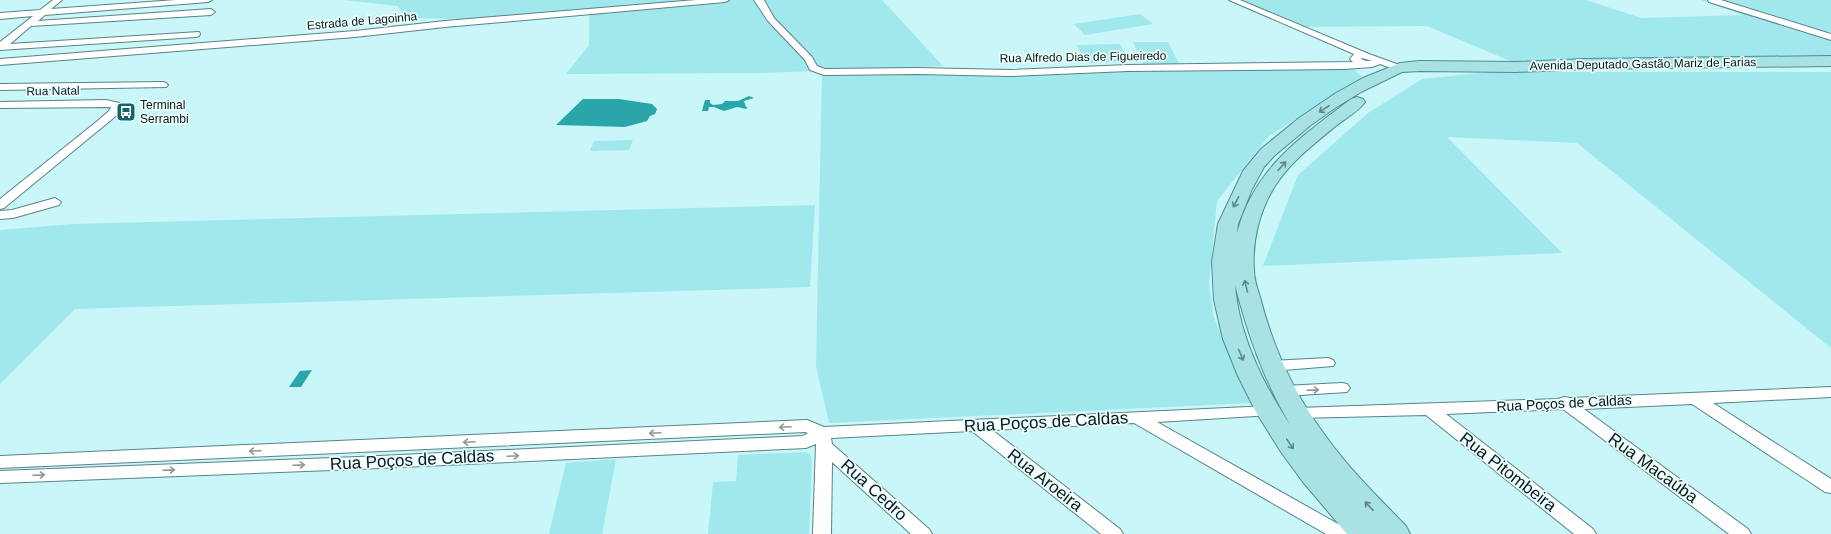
<svg xmlns="http://www.w3.org/2000/svg" width="1831" height="534" viewBox="0 0 1831 534" font-family="Arial,sans-serif">
	<style>
		.green { fill: #a0e8ec }
		.water { fill: #2aa6ab }
		.lines { fill: none; stroke-linecap: round; stroke-linejoin: round }
		.minor-casing { stroke: #5a8385; stroke-width: 2 }
		.primary-casing { stroke: #4a8f92; stroke-width: 2 }
		.minor { fill: #fff; fill-rule: evenodd }
		.primary { fill: #a8e2e5; fill-rule: evenodd }
		.oneway { stroke: #60888a }
		.oneway2 { stroke: #909898 }
		.labels { text-anchor: middle; dominant-baseline: central; stroke-width: 3.5; stroke-linejoin: round; paint-order: stroke }
		.far-street-label { font-size: 12px; fill: #08191a; stroke: #ecfdfe }
		.far-poi-label { font-size: 12px; fill: #08191a; stroke: #ecfdfe; text-anchor: start }
		.street-label { font-size: 14px; fill: #08191a; stroke: #ecfdfe }
		.near-street-label { font-size: 17px; fill: #08191a; stroke: #ecfdfe }
	</style>
	<rect width="100%" height="100%" fill="#c9f6f8"/>
	<!-- green -->
	<g class="green">
		<polygon points="344,0 882,0 943,66 764,73 566,74 589,45 589,10 463,19 405,18 398,6"/>
		<polygon points="1240,0 1586,0 1641,18 1742,15 1701,0 1831,0 1831,32 1812,33 1831,39 1831,59 1515,63 1427,26 1301,27"/>
		<polygon points="1140,14 1153,24 1085,35 1074,24"/>
		<polygon points="1133,42 1168,42 1179,64 1143,64"/>
		<polygon points="1120,44 1129,62 1085,63 1077,45"/>
		<polygon points="1353,68 1363,78 1334,94 1269,136 1217,201 1209,283 1214,318 1252,403 829,423 816,366 822,73"/>
		<polygon points="1489,72 1831,72 1831,348 1577,143 1447,137 1562,253 1263,266 1298,175 1368,113 1422,79"/>
		<polygon points="633,140 629,150 590,151 594,141"/>
		<polygon points="815,205 810,287 75,309 0,384 0,230 73,224"/>
		<polygon points="805,452 810,454 812,458 809,534 708,534 713,482 736,481 738,455"/>
		<polygon points="616,459 602,534 549,534 566,463"/>
	</g>
	<!-- water -->
	<g class="water">
		<polygon points="749,96 754,98 744,101 746,107 748,107 746,109 737,107 724,111 714,107 709,107 708,111 702,111 705,100 710,100 710,103 713,105 722,104 725,101 738,101"/>
		<polygon points="583,99 619,99 652,104 657,109 655,114 650,116 647,121 625,127 556,125"/>
		<polygon points="312,370 301,387 289,387 300,371"/>
	</g>
	<g class="lines">
		<defs>
			<g id="minor">
				<polygon points="53,0 62,0 51,9 176,0 212,0 208,2 45,15 38,21 211,9 215,12 211,15 31,26 10,44 199,32 200,34 199,36 196,37 0,50 0,42 33,16 0,19 0,13 40,10"/>
				<polygon points="696,0 729,0 725,2 445,27 355,37 0,65 0,59 355,31 445,21"/>
				<path d="M754,0H764L774,18L812,57L817,66L825,69L918,68L1011,70L1128,65L1353,62L1350,59L1354,54L1229,0H1240L1369,54L1402,66L1404,68L1399,71L1380,64L1372,67L1344,69L1128,71L1011,76L918,74L824,75L810,70L805,60L768,21ZM1362,58L1372,61H1366L1361,59Z"/>
				<polygon points="1708,0 1721,0 1831,34 1831,40 1709,2"/>
				<polygon points="163,82 166,83 168,85 166,87 0,90 0,84"/>
				<polygon points="106,100 119,103 121,107 117,115 4,208 0,209 0,199 95,123 109,111 111,107 0,108 0,102"/>
				<polygon points="55,198 61,202 59,205 13,218 0,219 0,211 12,210"/>
				<polygon points="1328,358 1333,360 1335,363 1333,366 1271,371 1266,369 1264,366 1266,363 1271,361"/>
				<polygon points="1342,383 1347,384 1350,388 1347,392 1284,396 1279,395 1276,391 1279,387 1284,386"/>
				<polygon points="1831,387 1831,397 1713,403 1831,479 1831,493 1825,492 1692,404 1584,409 1748,529 1751,534 1729,534 1563,409 1446,414 1593,529 1596,534 1574,534 1426,415 1297,418 1291,417 1289,413 1291,409 1297,408 1558,399 1564,397 1570,398"/>
				<polygon points="1269,406 1274,407 1277,411 1274,415 1157,422 1347,529 1350,534 1326,534 1134,423 992,430 1120,529 1123,534 1101,534 972,431 831,438 832,444 929,529 932,534 911,534 832,462 831,534 813,534 816,444 806,448 358,469 0,483 0,471 358,457 803,436 808,433 805,432 0,468 0,456 807,420 824,427"/>
			</g>
			<path id="primary" d="M1831,56V66L1585,69L1516,72L1420,71L1402,72L1361,92L1335,108L1311,125L1274,156L1264,167L1252,189L1238,224L1237,233C1254,168 1301,137 1351,99L1357,97L1363,99L1365,102C1359,111 1346,118 1337,125C1315,143 1290,162 1275,186C1259,211 1252,242 1254,270C1254,279 1257,288 1260,297C1273,348 1295,396 1327,438C1350,470 1379,498 1406,526L1410,534H1347L1303,482L1281,452L1256,412L1238,376L1223,339L1214,300L1212,262L1218,224L1243,171L1261,149L1299,118L1336,93L1363,78L1400,63L1420,61L1516,62L1585,59ZM1235,285C1248,335 1264,381 1291,426C1263,384 1239,335 1235,285Z"/>
		</defs>
		<!-- minor casing -->
		<use href="#minor" class="minor-casing"/>
		<!-- primary casing -->
		<use href="#primary" class="primary-casing"/>
		<!-- minor -->
		<use href="#minor" class="minor"/>
		<!-- primary -->
		<use href="#primary" class="primary"/>
	</g>
	<!-- one-way arrows -->
	<defs><path id="oneway-shaft" d="M-6 0H5M1.5-3L5.5 0L1.5 3" fill="none" stroke-width="1.6" stroke-linecap="round" stroke-linejoin="round"/></defs>
	<g class="oneway">
		<use href="#oneway-shaft" transform="translate(1324 109) rotate(147)"/>
		<use href="#oneway-shaft" transform="translate(1282 166) rotate(-48)"/>
		<use href="#oneway-shaft" transform="translate(1236 202) rotate(117)"/>
		<use href="#oneway-shaft" transform="translate(1246 286) rotate(-104)"/>
		<use href="#oneway-shaft" transform="translate(1241 355) rotate(67)"/>
		<use href="#oneway-shaft" transform="translate(1290 444) rotate(56)"/>
		<use href="#oneway-shaft" transform="translate(1369 506) rotate(-133)"/>
	</g>
	<g class="oneway2">
		<use href="#oneway-shaft" transform="translate(1313 390) rotate(-2)"/>
		<use href="#oneway-shaft" transform="translate(785 427) rotate(177)"/>
		<use href="#oneway-shaft" transform="translate(655 433) rotate(177)"/>
		<use href="#oneway-shaft" transform="translate(469 442) rotate(177)"/>
		<use href="#oneway-shaft" transform="translate(255 451) rotate(178)"/>
		<use href="#oneway-shaft" transform="translate(513 456) rotate(-3)"/>
		<use href="#oneway-shaft" transform="translate(299 465) rotate(-2)"/>
		<use href="#oneway-shaft" transform="translate(169 470) rotate(-2)"/>
		<use href="#oneway-shaft" transform="translate(39 475) rotate(-2)"/>
	</g>
	<!-- icons -->
	<defs>
		<symbol id="bus-square" viewBox="-11 -11 22 22"><rect x="-9" y="-9" width="18" height="18" rx="4" fill="#156468" stroke="#ecfdfe"/><path d="M-5-6H5V4H4V6H2V4H-2V6H-4V4H-5ZM-3.5-4V0h7V-4ZM-3.5 1.2v1.5H-2V1.2ZM2 1.2v1.5H3.5V1.2Z" fill="#fff"/></symbol>
	</defs>
	<g fill-rule="evenodd">
		<use href="#bus-square" x="115" y="101" width="22" height="22"/>
	</g>
	<g class="labels">
		<!-- far-street labels -->
		<g class="far-street-label">
			<text transform="translate(362 21) rotate(-5)">Estrada de Lagoinha</text>
			<text transform="translate(1083 57) rotate(-1)">Rua Alfredo Dias de Figueiredo</text>
			<text transform="translate(1643 64) rotate(-1)">Avenida Deputado Gastão Mariz de Farias</text>
			<text transform="translate(53 91) rotate(-1)">Rua Natal</text>
		</g>
		<!-- far-poi labels -->
		<g class="far-poi-label">
			<text x="140" y="105">Terminal<tspan x="140" dy="14">Serrambi</tspan></text>
		</g>
		<!-- street labels -->
		<g class="street-label">
			<text transform="translate(1564 403) rotate(-3)">Rua Poços de Caldas</text>
		</g>
		<!-- near-street labels -->
		<g class="near-street-label">
			<text transform="translate(1046 422) rotate(-3)">Rua Poços de Caldas</text>
			<text transform="translate(412 460) rotate(-3)">Rua Poços de Caldas</text>
			<text transform="translate(1653 468) rotate(36)">Rua Macaúba</text>
			<text transform="translate(1508 472) rotate(38)">Rua Pitombeira</text>
			<text transform="translate(1045 480) rotate(38)">Rua Aroeira</text>
			<text transform="translate(874 490) rotate(42)">Rua Cedro</text>
		</g>
	</g>
</svg>
